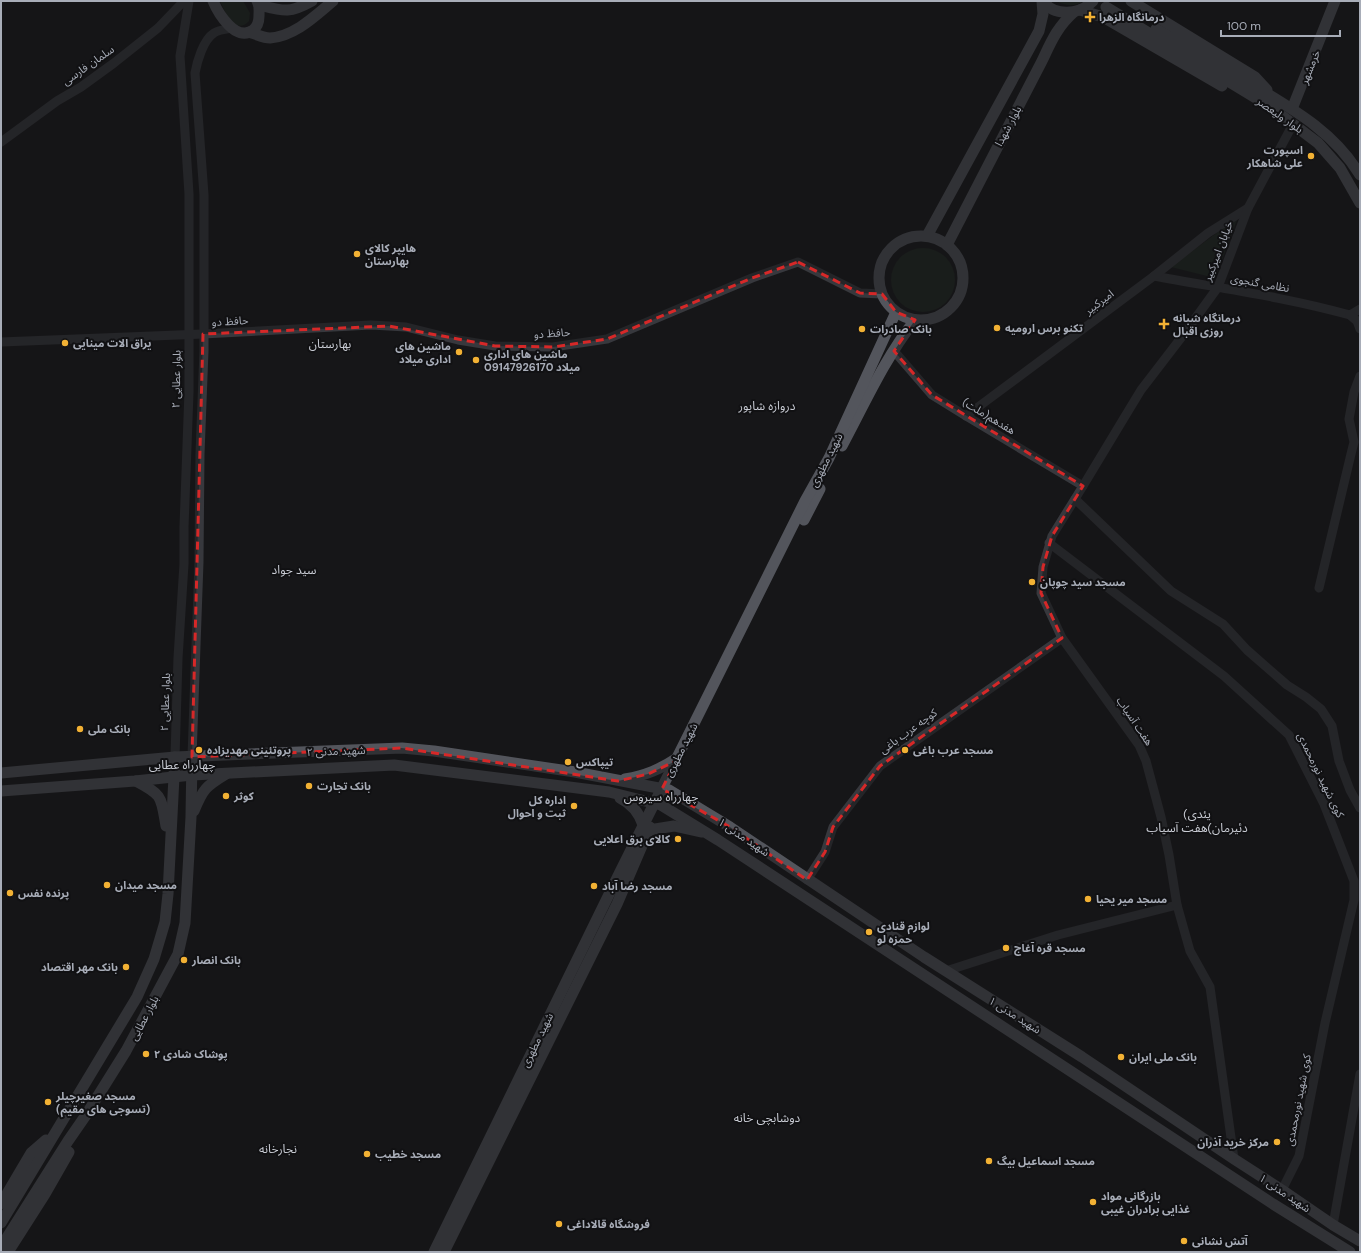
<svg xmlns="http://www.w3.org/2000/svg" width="1361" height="1253" viewBox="0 0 1361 1253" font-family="'DM Sans','Noto Sans Arabic',sans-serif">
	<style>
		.green { fill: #1e261f }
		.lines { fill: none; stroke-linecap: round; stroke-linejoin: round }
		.major-tunnel { stroke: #333438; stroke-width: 11; stroke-dasharray: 11 5.5; stroke-linecap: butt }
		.minor { stroke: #37383d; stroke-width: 9 }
		.major { stroke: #53555c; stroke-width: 11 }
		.marked { fill: none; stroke: #d62828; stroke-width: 3; stroke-dasharray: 8 5; stroke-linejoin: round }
		.poi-dot { fill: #f2b134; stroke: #111113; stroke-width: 1.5 }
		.labels { text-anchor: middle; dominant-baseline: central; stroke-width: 4; stroke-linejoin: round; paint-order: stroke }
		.poi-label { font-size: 11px; font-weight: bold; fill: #a8adb8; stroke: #111113; text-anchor: start }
		.street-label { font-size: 11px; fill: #a8adb8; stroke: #111113 }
		.neighbourhood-label { font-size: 12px; fill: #c9ccd4; stroke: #111113 }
	</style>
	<rect width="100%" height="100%" fill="#161618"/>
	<!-- green -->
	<g class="green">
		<path d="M220,1H243L250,13L249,21C235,36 225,12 220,1Z"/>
		<path d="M1056,1H1084C1074,7 1066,6 1056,1Z"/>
		<polygon points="1238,217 1215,278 1171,267"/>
		<circle cx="923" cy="280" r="32"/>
	</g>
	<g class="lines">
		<!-- major-tunnel -->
		<polyline class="major-tunnel" points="1107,1 1109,2"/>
		<!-- minor -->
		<g class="minor">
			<polyline points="1,142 57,101 81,87 114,63 158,28 184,1"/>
			<path d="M1154,276C1219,288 1285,297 1350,315L1360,309"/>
			<polyline points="1350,315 1357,321 1360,329"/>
			<polyline points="1,342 203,334 371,325 406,327 458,340 495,346 553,347 607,339 752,278 798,262 860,293 882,294"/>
			<polyline points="894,351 932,395 966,416 1083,486"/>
			<polyline points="966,416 1154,276 1208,233 1248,208"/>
			<polyline points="1075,499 1171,591 1223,624 1247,650 1287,685 1306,697 1321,709 1332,726 1339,761 1350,790 1360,808"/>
			<polyline points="1049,543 1224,676 1289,735 1324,804 1354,881 1354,900 1325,1023 1299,1156 1282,1190"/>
			<polyline points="1319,588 1351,454 1354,442 1349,419 1354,392 1360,376"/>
			<polyline points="175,757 178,658 184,564 184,527 189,392 189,194 180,56 189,1"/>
			<path d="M192,757L199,562L200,454L204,351V195L195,73C197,62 203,40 214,33C218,30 226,29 232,28"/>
			<polyline points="807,880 825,852 833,827 880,766 1062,638"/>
			<polyline points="946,971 1058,935 1177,905"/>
			<polyline points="1234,1159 1210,987 1190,951 1177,905 1169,855 1161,817 1146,761 1139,745 1062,638 1041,593 1043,567 1052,536 1083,486 1124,418 1141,390 1184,334 1218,287 1248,208 1293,124"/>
			<polyline points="1333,1225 1360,1074"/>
		</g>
		<!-- major -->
		<g class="major">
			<path d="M213,1C218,13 236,43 253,30C257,27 259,21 259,16C259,10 260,6 257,1"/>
			<path d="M1043,1C1054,17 1080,15 1093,1"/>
			<polyline points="1131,1 1255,77 1267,90"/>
			<path d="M259,5C283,11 289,14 312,1"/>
			<polyline points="1106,7 1269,106 1318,143 1340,168 1360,203"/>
			<polyline points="1080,10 1103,17 1222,86"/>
			<path d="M1156,29C1186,46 1216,64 1246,81C1289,107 1333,130 1360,175"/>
			<path d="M249,32C255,34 264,38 270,38C295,36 315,16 333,1"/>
			<polyline points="1292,109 1335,1"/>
			<circle cx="921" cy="278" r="42"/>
			<polyline points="927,236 1039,31 1043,14 1042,1"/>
			<path d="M947,245L1042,61C1051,42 1057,27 1074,12"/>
			<path d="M842,446C865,403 885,358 915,320"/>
			<polyline points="804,520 820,489"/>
			<polyline points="1,773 175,757 402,748 434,751 575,772 669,790 730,827 924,957 1082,1057 1234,1159 1282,1190 1333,1225 1360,1241"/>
			<path d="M625,779C646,775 659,770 677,758"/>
			<path d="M136,781C163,795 161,797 166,826"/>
			<polyline points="1,791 135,781 192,775 394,765 609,792 661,805 718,840 1273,1204 1350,1252"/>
			<path d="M620,798C632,804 639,812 643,825"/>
			<path d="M194,811C203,789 206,786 226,774"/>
			<polyline points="649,830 674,826 701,832"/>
			<polyline points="1,1204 31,1153 46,1140"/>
			<polyline points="1,1223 137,997 154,959 165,922 168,894 175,757"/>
			<polyline points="1,1247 68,1141 86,1115 126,1051 178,954 185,923 191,817 192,757"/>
			<polyline points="8,1252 45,1194 69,1152"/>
			<polyline points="434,1252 619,874 805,501 829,458 896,312"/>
			<polyline points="444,1252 617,904 650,827"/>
		</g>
	</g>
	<!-- marked area -->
	<path d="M0 0H1361V1253H0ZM798,262L860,293L882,294L896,312L915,320L894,351L932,395L1083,486L1052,536L1043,567L1041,593L1062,638L880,766L833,827L825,852L807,880L730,827L662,789L676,761L648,774L618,781L402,748L192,757L203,334L389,326L495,346L553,347L607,339L752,278Z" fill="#161618" fill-opacity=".55" fill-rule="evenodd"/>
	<path class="marked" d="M798,262L860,293L882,294L896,312L915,320L894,351L932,395L1083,486L1052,536L1043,567L1041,593L1062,638L880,766L833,827L825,852L807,880L730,827L662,789L676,761L648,774L618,781L402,748L192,757L203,334L389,326L495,346L553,347L607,339L752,278Z"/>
	<!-- markers -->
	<g class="poi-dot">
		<path d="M1088 11h4v4h4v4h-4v4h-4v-4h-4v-4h4z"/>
		<circle cx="1311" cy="156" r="4"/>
		<circle cx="357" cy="254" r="4"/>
		<path d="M1162 318h4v4h4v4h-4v4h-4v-4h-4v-4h4z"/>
		<circle cx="997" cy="328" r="4"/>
		<circle cx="862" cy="329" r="4"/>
		<circle cx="65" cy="343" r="4"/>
		<circle cx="459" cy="352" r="4"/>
		<circle cx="476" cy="360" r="4"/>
		<circle cx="1032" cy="582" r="4"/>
		<circle cx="80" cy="729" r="4"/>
		<circle cx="199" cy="750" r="4"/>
		<circle cx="905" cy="750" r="4"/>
		<circle cx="568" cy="762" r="4"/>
		<circle cx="309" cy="786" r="4"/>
		<circle cx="226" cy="796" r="4"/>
		<circle cx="574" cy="806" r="4"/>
		<circle cx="678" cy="839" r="4"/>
		<circle cx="107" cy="885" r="4"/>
		<circle cx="594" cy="886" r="4"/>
		<circle cx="10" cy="893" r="4"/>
		<circle cx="1088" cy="899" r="4"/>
		<circle cx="869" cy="932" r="4"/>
		<circle cx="1006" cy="948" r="4"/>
		<circle cx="184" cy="960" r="4"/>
		<circle cx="126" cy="967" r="4"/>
		<circle cx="146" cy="1054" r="4"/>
		<circle cx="1121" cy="1057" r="4"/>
		<circle cx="48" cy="1102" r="4"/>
		<circle cx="1277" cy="1142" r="4"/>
		<circle cx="367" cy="1154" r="4"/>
		<circle cx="989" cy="1161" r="4"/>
		<circle cx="1093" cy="1202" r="4"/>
		<circle cx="559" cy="1224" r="4"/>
		<circle cx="1184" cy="1241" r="4"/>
	</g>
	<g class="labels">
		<!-- poi labels -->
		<g class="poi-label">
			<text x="1099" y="17">درمانگاه الزهرا</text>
			<text x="1303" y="150" text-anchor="end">اسپورت<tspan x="1303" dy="13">علی شاهکار</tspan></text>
			<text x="365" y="248">هایپر کالای<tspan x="365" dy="13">بهارستان</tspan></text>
			<text x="1173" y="318">درمانگاه شبانه<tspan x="1173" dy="13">روزی اقبال</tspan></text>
			<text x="1005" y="328">تکنو برس ارومیه</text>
			<text x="870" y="329">بانک صادرات</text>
			<text x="73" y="343">یراق الات مینایی</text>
			<text x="451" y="346" text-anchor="end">ماشین های<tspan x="451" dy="13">اداری میلاد</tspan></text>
			<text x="484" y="354">ماشین های اداری<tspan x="484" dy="13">میلاد 09147926170</tspan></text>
			<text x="1040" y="582">مسجد سید چوپان</text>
			<text x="88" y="729">بانک ملی</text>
			<text x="207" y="750">پروتئينی مهديزاده</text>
			<text x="913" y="750">مسجد عرب باغی</text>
			<text x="576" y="762">تیپاکس</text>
			<text x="317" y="786">بانک تجارت</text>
			<text x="234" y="796">کوثر</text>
			<text x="566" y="800" text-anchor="end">اداره کل<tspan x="566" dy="13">ثبت و احوال</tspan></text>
			<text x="670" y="839" text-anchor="end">کالای برق اعلایی</text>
			<text x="115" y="885">مسجد میدان</text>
			<text x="602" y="886">مسجد رضا آباد</text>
			<text x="18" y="893">پرنده نفس</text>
			<text x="1096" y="899">مسجد میر یحیا</text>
			<text x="877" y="926">لوازم قنادی<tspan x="877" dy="13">حمزه لو</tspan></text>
			<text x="1014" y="948">مسجد قره آغاج</text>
			<text x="192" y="960">بانک انصار</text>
			<text x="118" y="967" text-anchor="end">بانک مهر اقتصاد</text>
			<text x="154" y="1054">پوشاک شادی ۲</text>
			<text x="1129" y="1057">بانک ملی ایران</text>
			<text x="56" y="1096">مسجد صغیرچیلر<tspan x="56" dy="13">(تسوجی های مقیم)</tspan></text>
			<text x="1269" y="1142" text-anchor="end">مرکز خرید آذران</text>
			<text x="375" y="1154">مسجد خطیب</text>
			<text x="997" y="1161">مسجد اسماعیل بیگ</text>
			<text x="1101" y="1196">بازرگانی مواد<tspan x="1101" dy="13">غذایی برادران غیبی</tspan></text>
			<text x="567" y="1224">فروشگاه قالاداغی</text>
			<text x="1192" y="1241">آتش نشانی</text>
		</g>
		<!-- street labels -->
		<g class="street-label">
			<text transform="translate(88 65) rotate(-35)">سلمان فارسی</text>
			<text transform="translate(1310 67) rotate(-68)">خرمشهر</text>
			<text transform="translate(1280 115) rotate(35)">بلوار ولیعصر</text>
			<text transform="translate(1008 126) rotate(-62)">بلوار شهدا</text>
			<text transform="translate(1218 251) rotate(-69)">خیابان امیرکبیر</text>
			<text transform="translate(1260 283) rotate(10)">نظامی گنجوی</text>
			<text transform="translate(1099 302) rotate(-37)">امیرکبیر</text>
			<text transform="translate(230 321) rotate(-3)">حافظ دو</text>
			<text transform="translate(552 333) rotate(-4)">حافظ دو</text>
			<text transform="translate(176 379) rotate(-89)">بلوار عطایی ۲</text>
			<text transform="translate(989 416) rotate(31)">هفدهم(ملت)</text>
			<text transform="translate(826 460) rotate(-63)">شهید مطهری</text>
			<text transform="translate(165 702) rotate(-88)">بلوار عطایی ۲</text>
			<text transform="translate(1135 721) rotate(56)">هفت آسیاب</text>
			<text transform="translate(908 731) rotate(-36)">کوچه عرب باغی</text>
			<text transform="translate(681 750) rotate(-63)">شهید مطهری</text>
			<text transform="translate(336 751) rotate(-2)">شهید مدنی ۲</text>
			<text transform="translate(1321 775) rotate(64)">کوی شهید نورمحمدی</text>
			<text transform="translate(744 837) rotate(34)">شهید مدنی ۱</text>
			<text transform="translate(1015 1015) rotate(32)">شهید مدنی ۱</text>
			<text transform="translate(144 1018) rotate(-62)">بلوار عطایی</text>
			<text transform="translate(537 1040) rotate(-64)">شهید مطهری</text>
			<text transform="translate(1298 1100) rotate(-79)">کوی شهید نورمحمدی</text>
			<text transform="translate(1285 1193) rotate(34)">شهید مدنی ۱</text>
		</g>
		<!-- neighbourhood labels -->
		<g class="neighbourhood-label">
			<text x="330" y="344">بهارستان</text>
			<text x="767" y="406">دروازه شاپور</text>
			<text x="294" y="570">سید جواد</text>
			<text x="182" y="765">چهارراه عطایی</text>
			<text x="661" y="797">چهارراه سیروس</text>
			<text x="1197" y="814">(یئدی<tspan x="1197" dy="14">دئیرمان)هفت آسیاب</tspan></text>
			<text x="767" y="1118">دوشابچی خانه</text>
			<text x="278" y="1149">نجارخانه</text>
		</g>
	</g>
	<!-- border -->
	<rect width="1361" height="1253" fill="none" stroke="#a8adb8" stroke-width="4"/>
	<!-- scale -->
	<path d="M1221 30v6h119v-6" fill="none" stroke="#a8adb8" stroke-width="2"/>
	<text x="1227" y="30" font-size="12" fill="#a8adb8" stroke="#111113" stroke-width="3" paint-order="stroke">100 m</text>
</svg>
